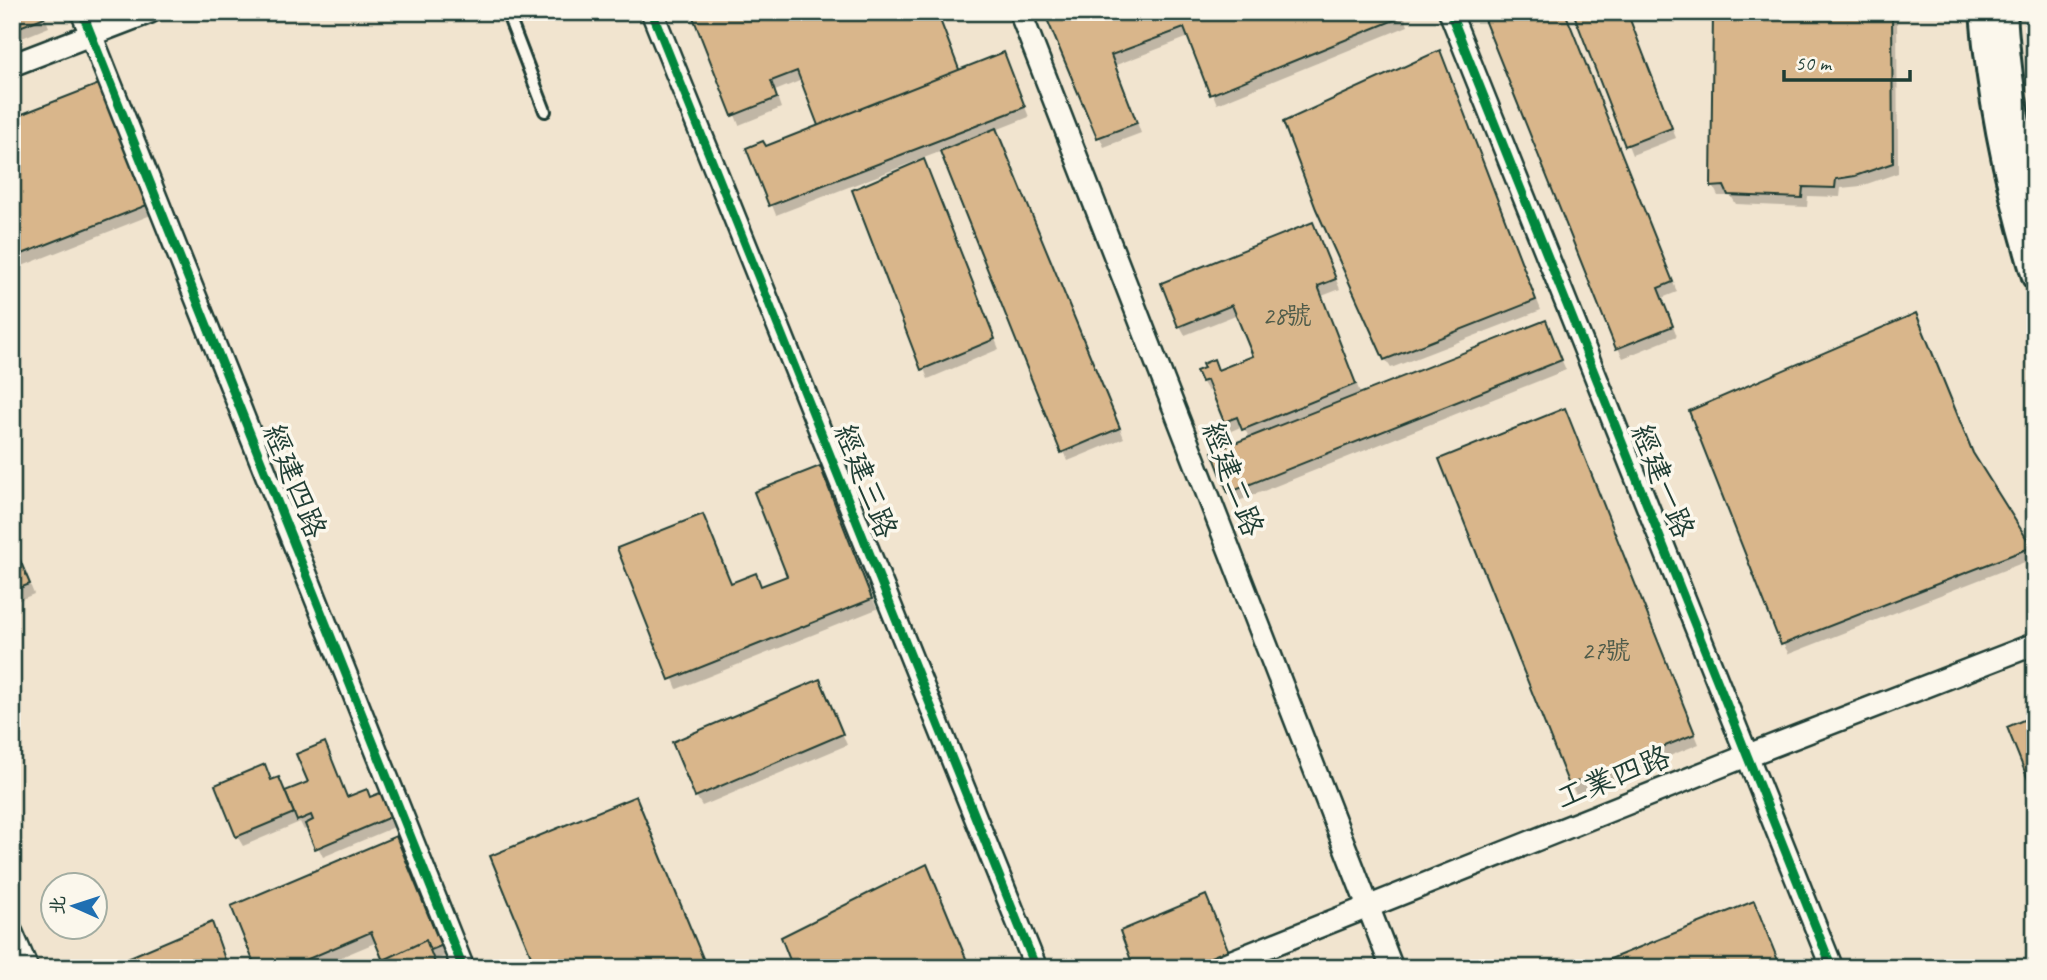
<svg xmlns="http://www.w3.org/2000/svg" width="2047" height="980" viewBox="0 0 2047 980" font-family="Caveat,'LXGW WenKai TC',sans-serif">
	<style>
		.built { fill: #f1e4cf; fill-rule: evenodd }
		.shadow { fill: #0003 }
		.building { fill: #d9b68b; stroke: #1f3d34; stroke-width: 2 }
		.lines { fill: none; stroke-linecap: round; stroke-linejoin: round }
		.service-casing { stroke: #1f3d34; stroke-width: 16 }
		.minor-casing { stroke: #1f3d34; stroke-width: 26 }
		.tertiary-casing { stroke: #1f3d34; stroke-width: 30 }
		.service { stroke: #fbf7ec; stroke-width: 10 }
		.minor { stroke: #fbf7ec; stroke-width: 21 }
		.tertiary { stroke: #fbf7ec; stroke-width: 24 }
		.cycleway-casing { stroke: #fbf7ec; stroke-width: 13 }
		.cycleway { stroke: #00873e; stroke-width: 9 }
		.labels { text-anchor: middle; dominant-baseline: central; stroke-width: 7; stroke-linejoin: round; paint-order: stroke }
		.number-label { font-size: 26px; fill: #4e5b4a }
		.street-label { font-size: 30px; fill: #1f3d34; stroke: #fbf7ec }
	</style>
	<rect width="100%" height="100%" fill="#fbf7ec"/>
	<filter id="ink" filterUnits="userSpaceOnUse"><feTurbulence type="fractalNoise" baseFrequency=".0143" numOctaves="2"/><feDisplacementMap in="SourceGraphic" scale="14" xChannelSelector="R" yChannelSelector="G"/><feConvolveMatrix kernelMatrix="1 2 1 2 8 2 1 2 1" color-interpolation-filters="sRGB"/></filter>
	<g filter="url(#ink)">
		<!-- built -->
		<path class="built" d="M12,12H2035V968H12ZM52,886H94V928H52Z"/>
		<!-- shadow -->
		<g class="shadow">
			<polygon points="12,12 43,12 49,27 12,42"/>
			<polygon points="693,12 937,12 960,71 1008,64 1029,117 996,130 1124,438 1068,461 942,151 776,215 749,149 765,149 820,127 802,80 775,91 781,108 739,125"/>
			<polygon points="1046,12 1403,12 1408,26 1217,104 1189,37 1116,65 1141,133 1104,147"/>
			<polygon points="1565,12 1677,292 1662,298 1677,336 1623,358 1618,348"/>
			<polygon points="1575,12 1627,12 1676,138 1632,155"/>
			<polygon points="1715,12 1897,12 1898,173 1861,186 1841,188 1840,197 1808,196 1807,207 1736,204 1731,196 1718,196 1713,186"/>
			<polygon points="1439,53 1541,310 1391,368 1385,359"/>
			<polygon points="98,86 151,215 12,270 12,120"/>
			<polygon points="924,161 999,349 928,379 854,191"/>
			<polygon points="1312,224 1340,289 1322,296 1361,395 1545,322 1566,370 1236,502 1215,453 1250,439 1243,426 1231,431 1212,389 1208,391 1202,381 1214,361 1219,371 1255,357 1238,314 1185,335 1180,326"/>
			<polygon points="1916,315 1977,462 2035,558 1789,654 1783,644"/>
			<polygon points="1564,410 1699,744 1576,794 1570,784"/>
			<polygon points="819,468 877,609 677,689 620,549 702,516 732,585 755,575 762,588 790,577"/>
			<polygon points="12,541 34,594 12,603"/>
			<polygon points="825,691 847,745 702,806 696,796"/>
			<polygon points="329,754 348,799 370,798 384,793 399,825 323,857 309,828 304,830 300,822 243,846 237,836 264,766 272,781 285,793 310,783"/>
			<polygon points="401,848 445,956 434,960 437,968 371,968 385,961 377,942 315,968 258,968"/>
			<polygon points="1122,932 1233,962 1219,968 1136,968"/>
		</g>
		<!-- building -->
		<g class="building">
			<polygon points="12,12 43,12 45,17 12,30"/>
			<polygon points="691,12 937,12 960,72 819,128 797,71 771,81 777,98 732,116"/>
			<polygon points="1044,12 1402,12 1404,16 1210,95 1184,28 1111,55 1137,123 1097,138"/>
			<polygon points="1481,12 1565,12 1673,282 1658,288 1673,326 1616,349"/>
			<polygon points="1573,12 1627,12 1672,128 1625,146"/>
			<polygon points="1713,12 1892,12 1893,163 1855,176 1836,179 1835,188 1803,187 1802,198 1728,195 1724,186 1711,187"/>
			<polygon points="1440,50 1536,300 1384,360 1316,209 1283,122"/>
			<polygon points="1004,52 1025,107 769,206 746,148 763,141 766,146"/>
			<polygon points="99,84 147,205 12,258 12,118"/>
			<polygon points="996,128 1120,428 1061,453 940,151"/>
			<polygon points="924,159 995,339 921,370 852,190"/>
			<polygon points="1313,222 1336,279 1318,286 1356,384 1242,430 1237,417 1224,422 1207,380 1201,382 1196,371 1204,368 1202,364 1214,359 1218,370 1253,356 1232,305 1178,327 1161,283"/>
			<polygon points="1916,313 1973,453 2032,547 1781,645 1689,411"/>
			<polygon points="1546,320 1562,360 1228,493 1212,452"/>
			<polygon points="1565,408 1695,734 1569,785 1439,459"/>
			<polygon points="820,466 872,599 669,680 617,548 703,514 731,583 756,573 761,586 787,576 754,492"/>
			<polygon points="12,541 30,584 12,591"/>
			<polygon points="820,679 843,734 695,797 672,742"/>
			<polygon points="2035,715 2035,797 2007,727"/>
			<polygon points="325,742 347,797 367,789 370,797 385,791 395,815 315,849 305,824 313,820 311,815 297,821 285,791 308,782 296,754"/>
			<polygon points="265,764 271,780 279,777 294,813 236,837 215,785"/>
			<polygon points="636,796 707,968 536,968 490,856"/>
			<polygon points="396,836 441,946 386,968 371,932 287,968 256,968 231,906"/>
			<polygon points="927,864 970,968 793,968 781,937"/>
			<polygon points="1206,895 1229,952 1191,968 1134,968 1120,931"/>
			<polygon points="1754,901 1781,968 1588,968"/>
			<polygon points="212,922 228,968 104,968"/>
			<polygon points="426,940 437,968 367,968"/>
		</g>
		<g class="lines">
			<defs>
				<polyline id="service" points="507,12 545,111"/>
				<g id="minor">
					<polyline points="82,12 463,968"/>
					<polyline points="652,12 1036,968"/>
					<polyline points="1020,12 1392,968"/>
					<polyline points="1450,12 1832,968"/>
					<polyline points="12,65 150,12"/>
					<polyline points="12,933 27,968"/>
					<polyline points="1215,968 1746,756 2035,644"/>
				</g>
				<g id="tertiary">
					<path d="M1983,12C1990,103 2009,191 2035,277"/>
					<path d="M2004,12C2008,79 2019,144 2035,209"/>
				</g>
			</defs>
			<!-- service casing -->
			<use href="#service" class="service-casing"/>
			<!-- minor casing -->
			<use href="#minor" class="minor-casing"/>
			<!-- tertiary casing -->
			<use href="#tertiary" class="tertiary-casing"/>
			<!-- service -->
			<use href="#service" class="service"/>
			<!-- minor -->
			<use href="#minor" class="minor"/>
			<!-- tertiary -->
			<use href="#tertiary" class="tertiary"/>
			<defs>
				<g id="cycleway">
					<polyline points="82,12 463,968"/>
					<polyline points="652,12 1036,968"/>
					<polyline points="1450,12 1832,968"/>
				</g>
			</defs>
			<!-- cycleway casing -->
			<use href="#cycleway" class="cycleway-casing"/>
			<!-- cycleway -->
			<use href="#cycleway" class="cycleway"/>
		</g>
	</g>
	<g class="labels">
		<!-- number labels -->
		<g class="number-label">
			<text x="1287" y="315">28號</text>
			<text x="1606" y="650">27號</text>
		</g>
		<!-- street labels -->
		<g class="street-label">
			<text transform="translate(1233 479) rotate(69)">經建二路</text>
			<text transform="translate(295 481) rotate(68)">經建四路</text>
			<text transform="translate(866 481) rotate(68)">經建三路</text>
			<text transform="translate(1663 481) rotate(68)">經建一路</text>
			<text transform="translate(1613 777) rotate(-22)">工業四路</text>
		</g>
	</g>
	<!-- margin -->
	<rect width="2047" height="980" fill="none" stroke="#fbf7ec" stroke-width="42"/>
	<rect x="21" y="21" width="2005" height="938" fill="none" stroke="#1f3d34" stroke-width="2.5" filter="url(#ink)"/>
	<!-- north arrow -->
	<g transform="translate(74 906) rotate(273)"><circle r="33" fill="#fbf7ec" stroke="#a3ada2" stroke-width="2"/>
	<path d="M0-5L12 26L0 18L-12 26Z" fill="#1f6fb2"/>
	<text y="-10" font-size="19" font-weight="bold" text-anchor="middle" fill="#1f3d34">北</text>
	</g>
	<!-- scale -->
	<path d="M1784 70v10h126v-10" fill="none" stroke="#1f3d34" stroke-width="3.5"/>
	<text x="1795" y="70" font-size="21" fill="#1f3d34" stroke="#fbf7ec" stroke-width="5" paint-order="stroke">50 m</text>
</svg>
